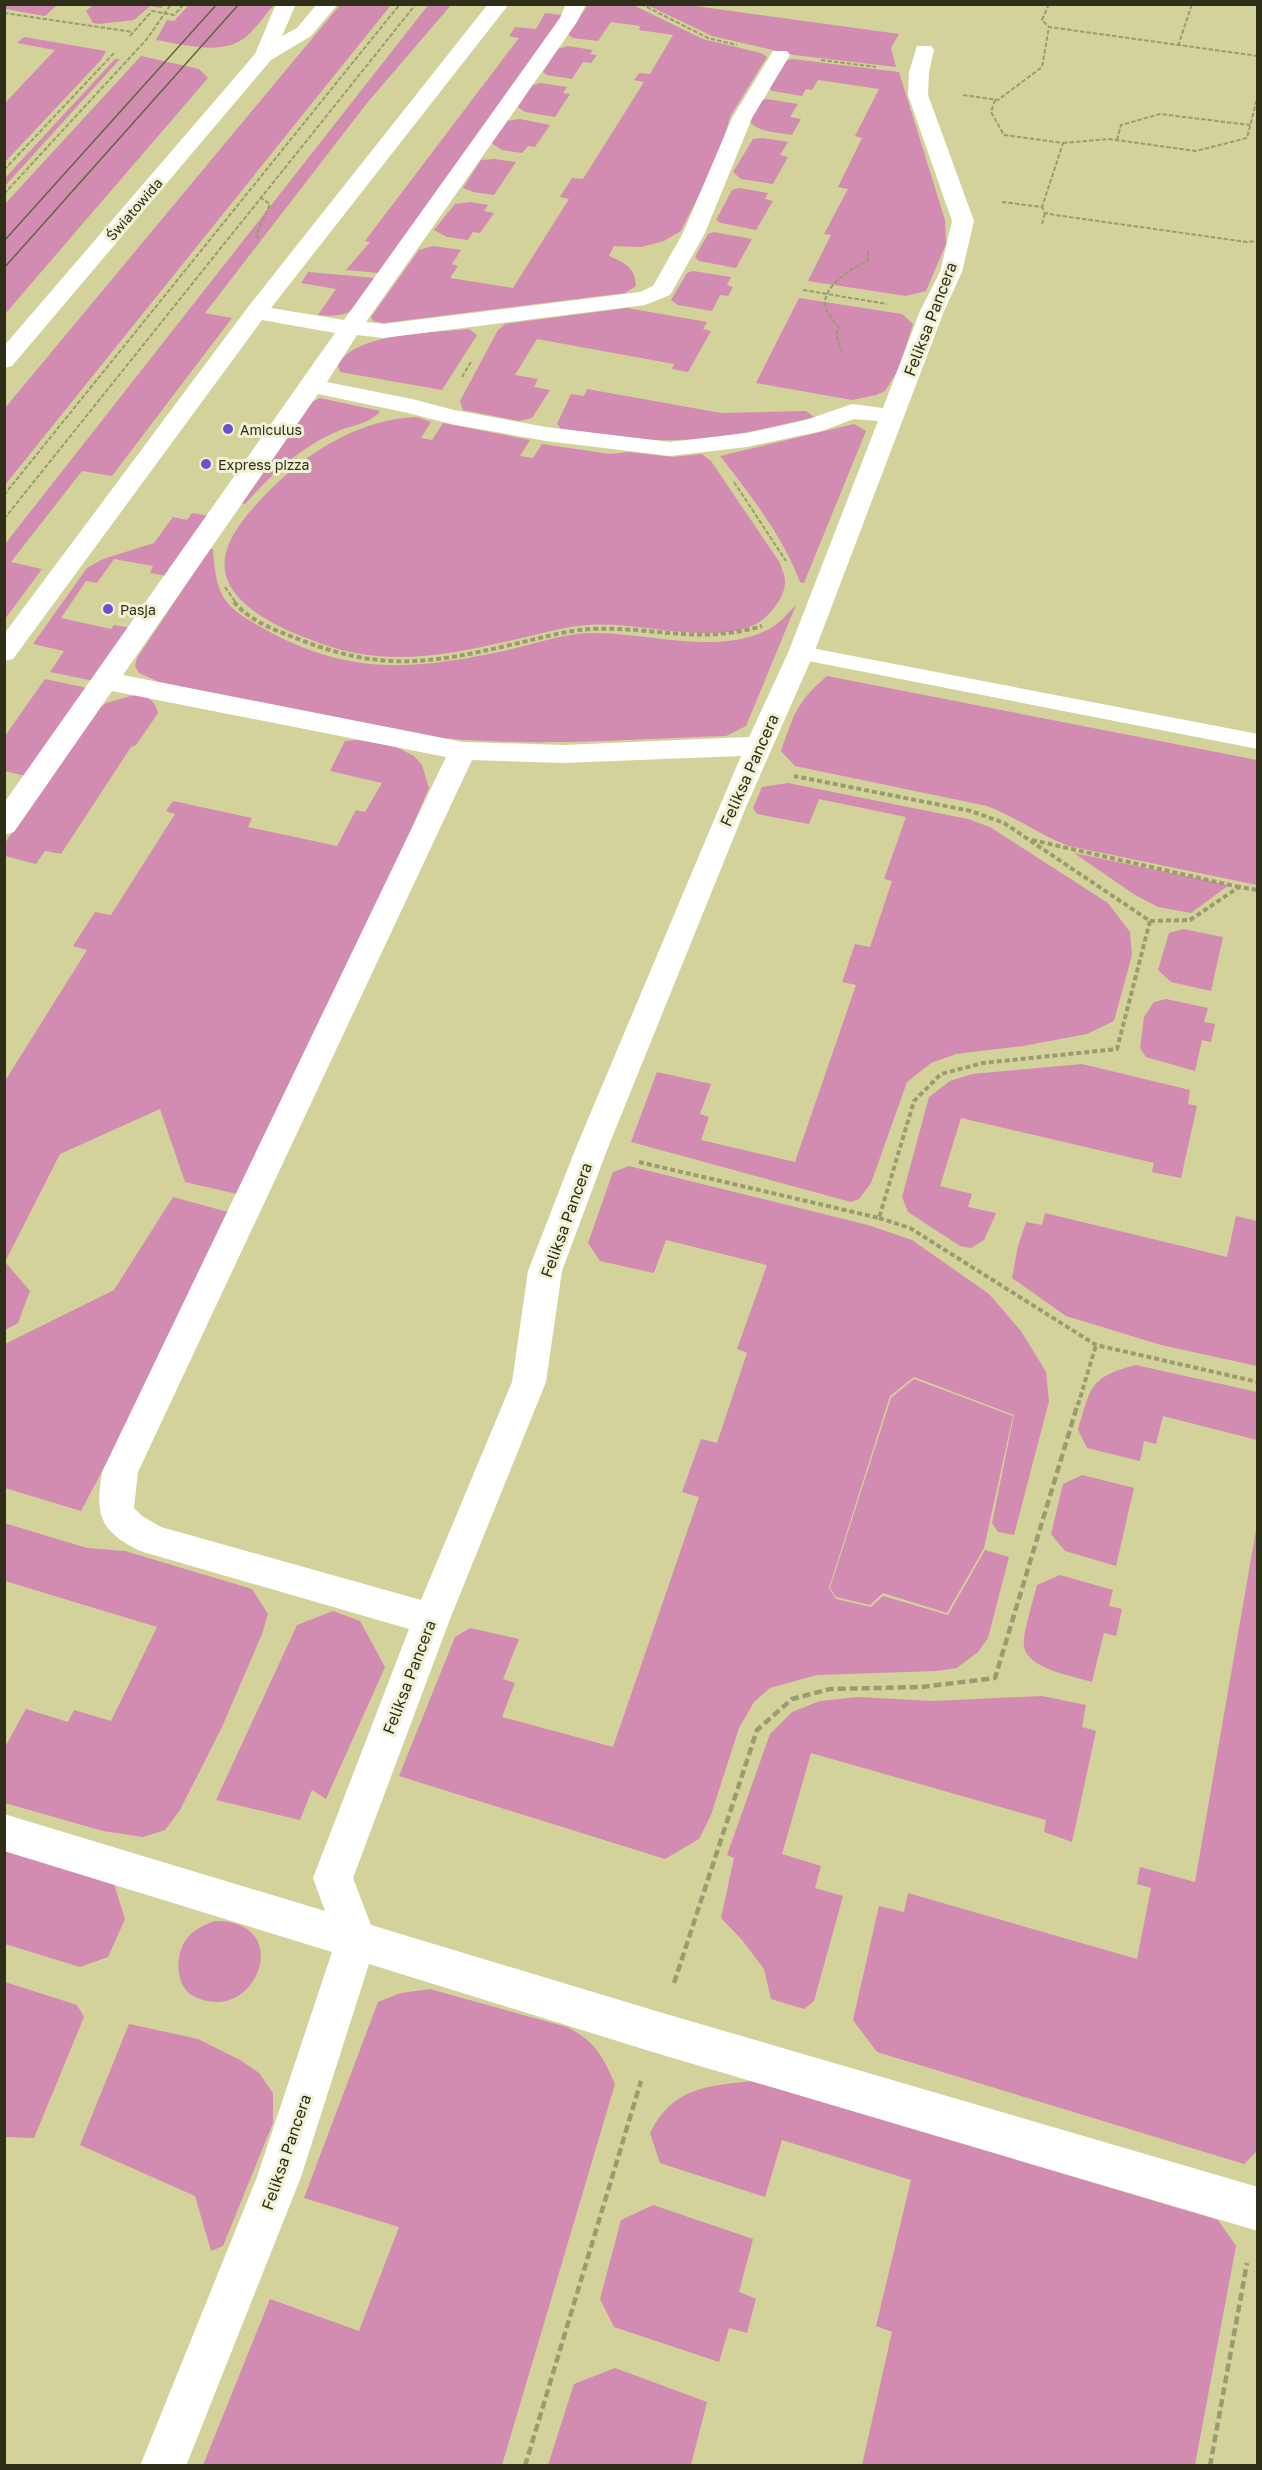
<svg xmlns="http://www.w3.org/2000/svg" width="1262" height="2470" viewBox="0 0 1262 2470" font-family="'Golos Text',sans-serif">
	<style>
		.green { fill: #d28bb1 }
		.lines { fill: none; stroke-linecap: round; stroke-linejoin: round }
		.path-far2 { stroke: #9c9b6f; stroke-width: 2; stroke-dasharray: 4.5 2; stroke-linecap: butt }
		.path-far1 { stroke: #9c9b6f; stroke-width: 4; stroke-dasharray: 5 3; stroke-linecap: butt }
		.path { stroke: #9c9b6f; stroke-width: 4.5; stroke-dasharray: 8 4; stroke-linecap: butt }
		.service { fill: #fff; fill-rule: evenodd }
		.minor { fill: #fff; fill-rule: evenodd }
		.tertiary { fill: #fff; fill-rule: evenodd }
		.tram { stroke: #646342; stroke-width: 1.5 }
		.poi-dot { fill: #6953cd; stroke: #f1f1d5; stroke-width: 2 }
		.labels { text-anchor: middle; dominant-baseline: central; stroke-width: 6; stroke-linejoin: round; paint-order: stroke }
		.far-street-label { font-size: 14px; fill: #2f2e18; stroke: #f1f1d5 }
		.far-poi-label { font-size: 14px; fill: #2f2e18; stroke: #f1f1d5; text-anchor: start }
		.street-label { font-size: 16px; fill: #2f2e18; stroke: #f1f1d5 }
	</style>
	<rect width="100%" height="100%" fill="#d3d29b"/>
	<!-- green -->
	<g class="green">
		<polygon points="429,4 451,5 367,103 205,313 232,318 112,476 82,471 11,562 42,569 5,619 5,544"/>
		<polygon points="4,5 5,4 57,5 45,16 5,9"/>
		<polygon points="93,5 164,5 161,8 150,6 134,20 99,24 93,23 86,11"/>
		<path d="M189,5V4L274,5C265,15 257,27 247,36C223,57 184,44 156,40L167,20L174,21Z"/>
		<polygon points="340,5 391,5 5,485 5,408"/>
		<path d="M588,5H633L703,39L761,53L767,57L731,115L716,161L681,231L664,241L641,247L614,246L609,256C625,263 635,267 636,286L625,293L384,323L373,321L371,317L419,250L433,246L461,250L452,264L458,266L450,278L513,288L569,199L560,197L572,178L583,179L644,82L634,80L639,73L650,74L673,35L639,30L640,26L611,22L598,41L573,38L568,34Z"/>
		<polygon points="647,5 688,5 899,34 891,48 896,67 794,55 712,36"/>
		<polygon points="545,13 562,15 379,273 346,270 370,242 365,241 519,38 509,36 515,27 536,29"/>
		<polygon points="24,37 106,51 101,60 5,162 5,103 55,50 17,43"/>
		<polygon points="568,46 593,50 590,54 597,55 591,63 583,62 572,79 547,75 543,72 558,49"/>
		<polygon points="141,56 199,69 208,78 5,314 5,204"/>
		<polygon points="115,59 120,59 5,186 5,178"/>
		<polygon points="792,59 899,72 945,220 946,244 926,291 906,296 808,281 831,235 824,234 848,189 838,187 862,138 855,136 879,89 818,80 812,90 806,89 802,96 772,91 768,87 784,61"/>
		<polygon points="541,83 567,87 563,93 570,94 555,117 525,112 518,107 532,85"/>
		<path d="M767,99L798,104L790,117L801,119L792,135C777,132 759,133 749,121L760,101Z"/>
		<polygon points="520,119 550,125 535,147 528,146 522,153 502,150 491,143 507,121"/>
		<polygon points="763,138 788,142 780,155 788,157 773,184 741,179 733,172 753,139"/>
		<polygon points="495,159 516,162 494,195 473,192 463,188 481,160"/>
		<polygon points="739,188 768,193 765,199 773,201 756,230 721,223 716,220 732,190"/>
		<polygon points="470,202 488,205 484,211 494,213 480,233 473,232 468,240 447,237 434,230 455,204"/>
		<polygon points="714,232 752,239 736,268 699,261 695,257 708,234"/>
		<polygon points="693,271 731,277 727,285 733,287 728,296 720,295 712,311 678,305 671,300 687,273"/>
		<path d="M308,272L376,278C355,306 357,319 318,315L336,289L301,283Z"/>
		<polygon points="799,298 902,314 913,324 899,369 885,391 876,395 852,400 756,383"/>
		<polygon points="627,308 707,322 703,329 711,331 688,372 672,369 674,364 537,339 515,375 538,379 534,387 550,390 532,418 519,421 463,410 460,401 498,330 505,324"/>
		<path d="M469,329L477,335L442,390L340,372L338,366C353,332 435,333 469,329Z"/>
		<path d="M587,389L721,413L806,411L814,417C755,432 696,444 635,439C610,437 586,433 561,429L557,424L571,394L584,396Z"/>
		<path d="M320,398L380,411C372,423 350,426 338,431C300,447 272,474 245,504L241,503L310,403Z"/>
		<path d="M417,417L431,422L421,438L432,440L443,423L530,440L520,456L533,458L542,444L610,454L629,452L673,457L702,454L711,461L780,563C781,568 785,575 785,580C786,597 769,617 756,624C713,646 637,621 589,625C567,626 544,633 522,638C447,655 383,670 309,639C284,630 261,619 242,601C204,564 236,526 264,496C304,454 358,419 417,417Z"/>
		<path d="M854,424L866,431L804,583L800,582C783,537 750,494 720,456Z"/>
		<polygon points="192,513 209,516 167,576 150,573 153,566 114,559 97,583 86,581 61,618 111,629 114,625 131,628 94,681 50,672 64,651 33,644 87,568 103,559 154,543 173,517 187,520"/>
		<path d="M210,549H213C216,601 226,608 270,632C354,677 419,669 508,650C534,644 562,634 589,633C644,631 718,657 769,629C779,624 788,613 796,605L746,726L726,736C632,739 536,747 442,738L159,682L139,673L135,666L137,658Z"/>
		<path d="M827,676L1257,760V885L1069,846C1041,836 1016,817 987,806L795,766L781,751C794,715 796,702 827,676Z"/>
		<polygon points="45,679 87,688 25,776 5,771 5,736"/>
		<path d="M138,694C150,698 155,701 158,713L136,745L131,747L61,854L45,851L36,864L5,856V843L96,711L106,703Z"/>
		<polygon points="357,740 394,746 414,756 422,765 429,788 411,830 237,1194 185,1182 160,1109 60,1154 5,1262 5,1081 87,950 73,946 95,912 111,915 175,814 166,811 173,801 252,818 248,827 337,846 356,810 365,812 382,783 330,771 345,741"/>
		<polygon points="788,783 968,819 990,827 1108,903 1130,932 1132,955 1114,1021 1087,1034 1023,1046 956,1054 931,1063 907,1082 871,1183 859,1199 851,1202 631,1142 657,1072 711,1084 700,1114 709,1117 701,1140 795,1162 856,985 842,982 855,944 870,947 892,881 884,879 906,817 819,799 809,824 757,814 753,808 762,787"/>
		<polygon points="1074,853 1229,885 1191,913 1158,907 1135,895"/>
		<polygon points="1183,929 1223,937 1211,991 1171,982 1158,970 1169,933"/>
		<polygon points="1166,999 1208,1008 1204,1022 1215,1024 1211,1042 1202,1040 1195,1071 1146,1057 1140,1048 1144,1017 1154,1002"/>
		<polygon points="1082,1064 1190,1090 1188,1104 1197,1106 1181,1178 1152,1172 1154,1163 961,1118 940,1186 972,1194 968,1207 996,1213 984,1240 971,1248 960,1246 908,1212 902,1197 929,1097 950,1081 972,1074"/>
		<polygon points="629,1166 868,1225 912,1240 989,1294 1021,1331 1046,1372 1049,1401 1014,1535 998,1532 992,1523 1014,1415 914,1377 890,1396 829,1588 836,1599 871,1607 883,1596 948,1615 985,1550 1009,1557 988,1638 978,1652 957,1668 936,1671 817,1675 770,1688 754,1702 739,1728 711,1815 699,1839 665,1859 399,1776 455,1637 470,1628 519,1639 503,1679 515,1683 502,1717 613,1747 699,1497 682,1492 701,1439 717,1443 747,1353 737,1349 767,1265 666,1240 654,1273 600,1261 588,1243 613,1172"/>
		<polygon points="173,1197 228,1212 181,1322 81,1511 5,1488 5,1344 114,1290"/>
		<polygon points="1045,1213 1227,1257 1236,1216 1257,1221 1257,1366 1161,1345 1066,1316 1012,1278 1018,1246 1026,1222 1042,1225"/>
		<polygon points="5,1262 30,1291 18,1323 5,1330"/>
		<path d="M1136,1365L1257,1392V1440L1163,1416L1156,1444L1144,1441L1140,1461L1087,1448L1078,1430C1091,1387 1089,1377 1136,1365Z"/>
		<polygon points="914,1379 1013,1416 984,1548 947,1613 883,1593 870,1605 836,1597 830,1588 891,1398"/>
		<polygon points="1082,1475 1134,1488 1116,1566 1065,1551 1051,1534 1063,1484"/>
		<polygon points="4,1523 87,1548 125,1551 252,1589 268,1614 262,1634 222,1727 180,1810 165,1830 143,1837 103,1831 5,1803 5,1747 26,1709 68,1722 74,1710 111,1721 157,1627 5,1581"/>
		<polygon points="1257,1524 1257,2151 1244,2164 877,2052 853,2020 879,1906 904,1912 908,1893 1137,1959 1151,1888 1137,1884 1140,1867 1195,1882"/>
		<path d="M1060,1575L1113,1590L1109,1606L1122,1609L1116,1636L1104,1633L1092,1682C1073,1676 1027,1669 1024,1646C1022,1635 1034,1598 1037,1585Z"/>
		<polygon points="333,1611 360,1621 385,1667 326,1799 312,1790 300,1820 216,1800 297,1625"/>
		<polygon points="1042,1696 1086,1705 1082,1727 1096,1731 1072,1842 1044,1832 1046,1820 811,1753 782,1854 821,1866 815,1888 843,1896 814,2001 804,2009 771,1999 764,1969 742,1940 721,1918 734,1858 727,1855 770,1734 792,1712 820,1701 858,1697 934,1701"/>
		<polygon points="4,1849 113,1881 125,1919 108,1957 80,1967 5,1944"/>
		<path d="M215,1921C296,1920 257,2026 195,1997C175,1988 175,1957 185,1941C192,1930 204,1925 215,1921Z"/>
		<polygon points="5,1982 77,2005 84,2017 34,2138 5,2137"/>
		<path d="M430,1989L567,2027C596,2042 602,2055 615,2084L502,2465H203L270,2299L359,2331L399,2227L304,2198L378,2002L401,1993Z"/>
		<polygon points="129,2024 198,2039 240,2060 259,2073 273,2093 273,2123 223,2246 211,2251 195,2196 80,2145"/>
		<path d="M752,2081L1218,2220L1236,2246L1195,2465H862L892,2332L876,2326L911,2180L782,2140L765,2197L660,2163L650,2133C672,2088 706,2086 752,2081Z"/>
		<polygon points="653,2205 753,2239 739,2292 756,2299 747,2333 729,2328 719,2362 614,2327 600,2299 621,2220"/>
		<polygon points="615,2368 707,2402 691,2465 548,2465 574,2384"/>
	</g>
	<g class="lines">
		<!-- path-far2 -->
		<g class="path-far2">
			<polyline points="641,4 708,38 737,45"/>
			<polyline points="1049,4 1042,20 1049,27 1258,56"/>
			<polyline points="4,13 133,32"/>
			<polyline points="130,36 152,11 174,15 184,4"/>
			<polyline points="1178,46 1192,4"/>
			<polyline points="821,60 876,67"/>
			<polyline points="963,95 998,100 1042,67 1049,27"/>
			<polyline points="995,100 991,112 1004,135 1063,143 1042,207"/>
			<polyline points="1117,140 1121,125 1160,114 1250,125"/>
			<polyline points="1063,143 1109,139 1196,151 1247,138 1258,95"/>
			<polyline points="4,170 115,52"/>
			<polyline points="4,194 147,39 171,4"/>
			<polyline points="1002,202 1042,207 1045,213 1055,215 1247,242 1258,241"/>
			<polyline points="1042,224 1045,213"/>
			<polyline points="258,239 257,233 270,204 261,198"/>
			<polyline points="803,290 887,304"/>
			<path d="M842,353L836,335L839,328C834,321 825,312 825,303C825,284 853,268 868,260V249"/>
			<polyline points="462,377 472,360"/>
			<polyline points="734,482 786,561"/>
			<polyline points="4,495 400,4"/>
			<polyline points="4,519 416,4"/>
			<polyline points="225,587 236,603"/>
		</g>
		<!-- path-far1 -->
		<g class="path-far1">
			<path d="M234,602C251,622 277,631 301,640C380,671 429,664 510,645C537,639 563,631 590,629C653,626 698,645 762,626"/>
			<polyline points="1032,840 1239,887"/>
			<polyline points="1150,921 1190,920 1239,887 1258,890"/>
			<polyline points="639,1162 879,1218 914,1101 941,1074 983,1063 1117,1049 1150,921 1004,823 971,811 794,776"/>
			<polyline points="879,1218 910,1228 1096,1345 1258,1382"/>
			<polyline points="1078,1405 1096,1345"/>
		</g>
		<!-- path -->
		<g class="path">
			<polyline points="674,1983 757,1730 792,1699 830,1689 922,1687 995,1678 1078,1403"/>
			<polyline points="525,2466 641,2081"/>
			<polyline points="1210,2466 1247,2263"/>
		</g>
		<!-- service -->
		<polygon class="service" points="801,646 1258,734 1258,749 793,658 790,653 793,648"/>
		<!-- minor -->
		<path class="minor" d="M488,4H509L271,308L344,320L560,18L566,4H586L577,22L366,322L383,324L640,292L653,286L683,233L732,118L773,51H787L790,55L752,118L705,233L673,290L670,295L645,305L383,338L357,335L327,382L412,399L454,410L546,427L670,442L747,433L806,420L852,404L883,408L920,311L940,272L952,221L908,95L909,72L917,46H931L934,50L929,72L928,95L974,221L962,272L944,311L814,653L746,807L607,1150L562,1271L546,1382L450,1619L353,1878L371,1925L656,2011L1258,2187V2231L656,2053L369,1964L301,2177L186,2466H140L257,2177L332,1952L4,1851V1814L325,1911L313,1878L409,1629L140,1551C100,1531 95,1516 102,1472L446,757L112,691L14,832L4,835V803L335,333L262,320L13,659L4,661V634L248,307ZM318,394L408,413L451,424L546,441L670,456L747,447L822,431L854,419L878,421L788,653L749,737L563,745L463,742L123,675ZM741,756L575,1150L528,1271L512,1382L421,1600L161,1527L142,1516L134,1508L138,1472L472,760L563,763Z"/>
		<!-- tertiary -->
		<polygon class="tertiary" points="276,4 296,4 282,36 297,28 317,4 338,4 311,36 271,60 12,366 4,368 4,346 255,54"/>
		<!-- tram -->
		<g class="tram">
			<polyline points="4,241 217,4"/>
			<polyline points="4,268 239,4"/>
		</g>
	</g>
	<!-- markers -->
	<g class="poi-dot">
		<circle cx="228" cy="429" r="6"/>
		<circle cx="206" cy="464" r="6"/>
		<circle cx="108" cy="609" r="6"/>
	</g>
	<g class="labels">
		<!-- far-street labels -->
		<g class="far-street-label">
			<text transform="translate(134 209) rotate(-49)">Światowida</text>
		</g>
		<!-- far-poi labels -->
		<g class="far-poi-label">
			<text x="240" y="429">Amiculus</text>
			<text x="218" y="464">Express pizza</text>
			<text x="120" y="609">Pasja</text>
		</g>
		<!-- street labels -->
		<g class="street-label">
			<text transform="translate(930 319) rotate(-69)">Feliksa Pancera</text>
			<text transform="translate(749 770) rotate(-66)">Feliksa Pancera</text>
			<text transform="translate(566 1220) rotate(-70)">Feliksa Pancera</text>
			<text transform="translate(409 1677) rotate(-69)">Feliksa Pancera</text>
			<text transform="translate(286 2152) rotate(-71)">Feliksa Pancera</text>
		</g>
	</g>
	<!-- border -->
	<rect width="1262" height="2470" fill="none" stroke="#2f2e18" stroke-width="12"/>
</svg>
